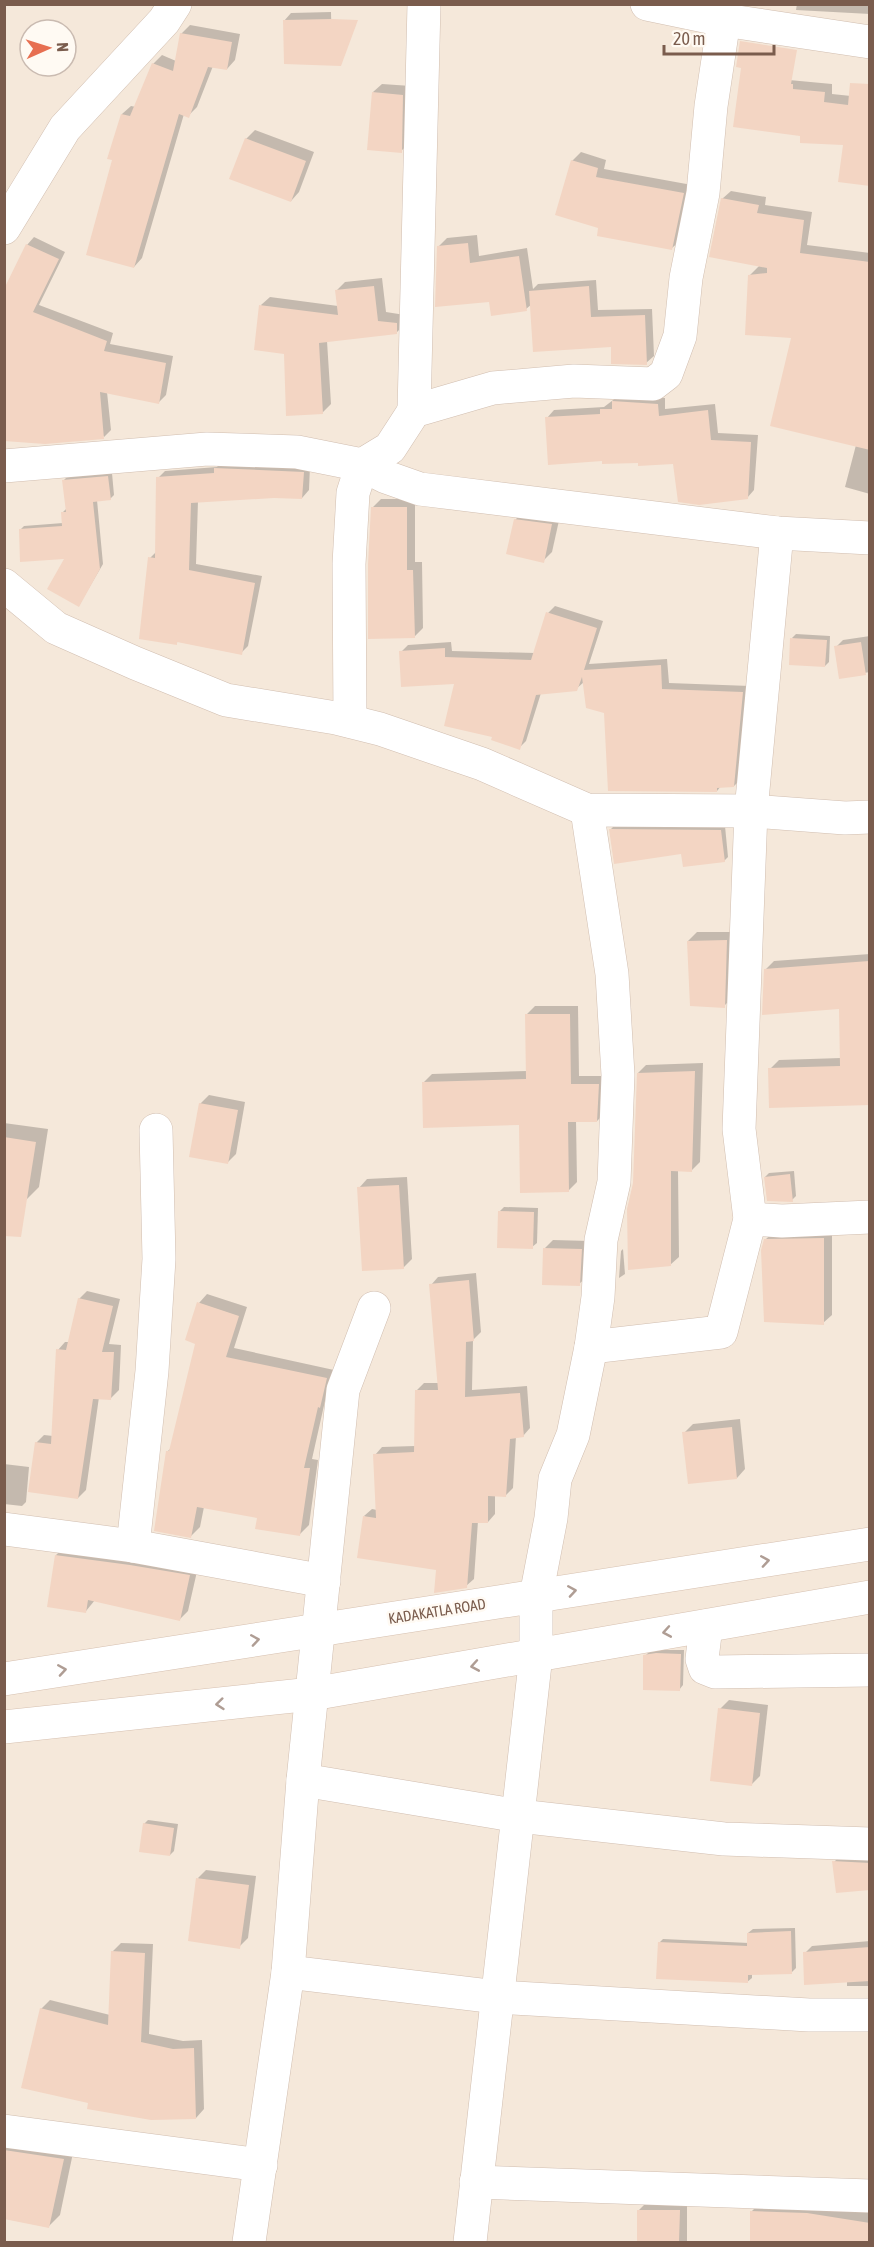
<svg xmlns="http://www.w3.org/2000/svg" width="874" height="2247" viewBox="0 0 874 2247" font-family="'Asap Condensed',sans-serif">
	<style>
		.residential { fill: #f5e8da; fill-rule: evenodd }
		.shadow { fill: #0003 }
		.building { fill: #f3d5c3 }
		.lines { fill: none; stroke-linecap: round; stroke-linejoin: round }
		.street-casing { stroke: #d1beb0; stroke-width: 34 }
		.secondary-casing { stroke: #d6c0b0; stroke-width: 34 }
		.street { stroke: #fff; stroke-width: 33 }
		.secondary { stroke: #fff; stroke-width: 33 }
		.oneway { stroke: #af9d94 }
		.labels { text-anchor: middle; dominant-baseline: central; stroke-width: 5; stroke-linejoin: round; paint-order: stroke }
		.street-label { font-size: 15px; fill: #7a5c4d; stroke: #fffaf3 }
	</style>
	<rect width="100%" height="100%" fill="#fdf6ec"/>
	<!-- residential -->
	<path class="residential" d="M5,5H869V2242H5ZM30,30H66V66H30Z"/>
	<!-- shadow -->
	<g class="shadow">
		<polygon points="797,4 870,4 870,14 796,10"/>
		<polygon points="331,12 332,56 284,21 291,13"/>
		<polygon points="190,25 240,34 235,60 227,69 213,66 197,107 188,116 184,114 142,258 134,267 114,159 122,114 131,106 136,107 153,64 162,55 176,61 181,34"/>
		<polygon points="789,80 832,84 832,94 870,98 845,144 801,141"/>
		<polygon points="382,84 411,86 410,143 401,151 373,92"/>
		<polygon points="255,130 314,152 299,192 291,201 246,139"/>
		<polygon points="581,152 606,160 604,169 692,185 681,240 672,248 600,227 572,161"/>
		<polygon points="731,191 766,197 765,205 812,212 807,245 870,253 870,494 845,487 856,445 792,337 750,275 760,265 722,199"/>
		<polygon points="477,235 479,256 527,248 533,289 538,284 596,280 598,310 652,309 654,356 646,363 532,304 526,309 490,300 438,247 447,238"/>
		<polygon points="34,237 65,252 39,305 113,333 110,344 173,356 166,395 159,402 107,392 111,430 104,437 4,292 27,245"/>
		<polygon points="382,278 386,312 405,315 405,324 396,333 327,341 331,404 322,413 285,353 261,305 270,297 338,306 336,291 345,282"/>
		<polygon points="621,394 665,398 665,409 715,404 718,433 758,435 754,490 747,498 675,462 603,460 547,418 554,410 604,407"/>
		<polygon points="222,461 310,466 309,490 302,498 274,497 198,501 196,564 262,576 248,646 241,653 179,641 176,643 150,558 157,551 158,478 165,471 217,467"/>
		<polygon points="112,473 114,495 110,499 97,500 103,564 79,605 66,558 20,530 24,526 63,523 62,513 67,508 64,480 68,476"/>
		<polygon points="381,499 415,499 415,562 422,562 423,628 414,637 372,508"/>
		<polygon points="524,511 560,516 552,552 543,561 515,520"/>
		<polygon points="555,606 603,621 589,664 667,659 669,683 750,686 741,779 734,786 721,786 717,791 606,712 584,682 576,689 541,693 526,741 519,748 494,736 455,682 401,652 408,645 451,642 452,651 535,653 548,613"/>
		<polygon points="796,634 830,636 829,662 825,666 792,638"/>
		<polygon points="870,636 870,672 840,677 836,647 843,640"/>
		<polygon points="615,825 725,826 728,857 724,861 611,829"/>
		<polygon points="697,932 735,932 733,997 724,1006 688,941"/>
		<polygon points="870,954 870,1105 770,1069 779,1060 841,1058 840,1007 765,970 774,961"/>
		<polygon points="535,1006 578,1006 579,1076 607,1076 606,1112 597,1121 576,1120 577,1182 568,1191 520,1124 424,1082 432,1074 527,1071 526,1015"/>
		<polygon points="703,1063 700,1162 692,1170 678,1170 679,1257 670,1265 634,1183 638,1073 646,1065"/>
		<polygon points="209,1095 245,1102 236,1154 227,1163 200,1104"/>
		<polygon points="4,1123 48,1129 39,1187 26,1200 4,1197"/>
		<polygon points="794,1171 796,1196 792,1200 765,1177 769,1173"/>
		<polygon points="407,1177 412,1259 403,1268 359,1188 367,1179"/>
		<polygon points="504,1207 538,1208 537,1243 532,1247 500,1211"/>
		<polygon points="832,1230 832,1315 823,1323 766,1239 775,1231"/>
		<polygon points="553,1240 590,1241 588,1276 579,1284 545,1248"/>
		<polygon points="623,1249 625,1274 619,1278 621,1251"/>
		<polygon points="476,1273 481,1332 473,1340 472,1390 527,1386 530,1428 523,1436 516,1436 513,1488 505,1496 495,1495 495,1514 488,1522 478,1521 474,1579 466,1586 364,1516 372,1509 377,1510 375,1455 382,1447 415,1446 417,1390 424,1383 439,1383 431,1285 438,1277"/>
		<polygon points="87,1291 120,1299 109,1344 121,1345 119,1390 111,1398 99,1397 86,1490 78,1498 36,1443 44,1435 53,1436 58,1350 65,1342 69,1342 79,1299"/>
		<polygon points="207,1294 247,1307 234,1348 334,1370 328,1398 325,1401 312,1459 318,1460 309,1525 300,1534 258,1517 204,1507 200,1527 191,1536 167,1452 171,1448 197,1343 199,1303"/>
		<polygon points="740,1419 745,1469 737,1478 684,1433 693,1424"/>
		<polygon points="4,1464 29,1467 26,1502 22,1506 4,1504"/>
		<polygon points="65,1547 198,1567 188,1611 179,1620 95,1600 86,1611 56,1555"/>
		<polygon points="661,1650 684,1650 683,1685 679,1690 645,1656 649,1652"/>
		<polygon points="729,1700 768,1705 760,1776 751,1785 720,1709"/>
		<polygon points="148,1820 178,1824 174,1851 170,1855 144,1824"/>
		<polygon points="841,1855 870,1856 870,1888 834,1862"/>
		<polygon points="206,1870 256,1876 248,1938 239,1947 198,1878"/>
		<polygon points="795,1928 796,1968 792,1972 752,1974 752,1978 747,1982 659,1943 663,1939 749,1943 748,1933 753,1929"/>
		<polygon points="870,1941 870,1986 847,1986 847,1981 805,1953 812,1946"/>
		<polygon points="121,1943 153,1944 149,2034 183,2041 202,2040 204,2109 196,2118 90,2102 41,2009 50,2000 110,2015 112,1952"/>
		<polygon points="4,2134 74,2148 60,2215 49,2226 4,2217"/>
		<polygon points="646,2203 687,2203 687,2242 638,2242 638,2211"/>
		<polygon points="760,2203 868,2212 868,2216 870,2216 870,2242 752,2242 752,2211"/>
	</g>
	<!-- building -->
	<g class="building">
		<polygon points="332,19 358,20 341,66 284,64 283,20"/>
		<polygon points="180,33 232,42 227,70 208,67 189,118 179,114 134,268 86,255 112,160 107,159 121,114 130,116 152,63 173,71"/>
		<polygon points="740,41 797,50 791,84 793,84 793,89 825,92 824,102 848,105 850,83 870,84 870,186 838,182 843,145 800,143 800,136 733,127 741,68 736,67"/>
		<polygon points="372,92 403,95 402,153 367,150"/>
		<polygon points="245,138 306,161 291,202 229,179"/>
		<polygon points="571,160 598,168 596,177 684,193 672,250 597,236 598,228 555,215"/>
		<polygon points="721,198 759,205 757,213 804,220 800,253 870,262 870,450 770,426 791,338 745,335 748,275 767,273 767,268 709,257"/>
		<polygon points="468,243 470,263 519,256 527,311 491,316 489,302 435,307 437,246"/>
		<polygon points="26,244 59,259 33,312 107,341 104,351 166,363 159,404 100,392 104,439 45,444 4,441 4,289"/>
		<polygon points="374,286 378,321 397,323 397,334 319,343 323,414 286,416 284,354 254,350 259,305 338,315 335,290"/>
		<polygon points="589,286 591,317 645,315 647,365 611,364 611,347 533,352 529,291"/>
		<polygon points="612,401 658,404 659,416 708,410 711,440 751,442 748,499 699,505 678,502 673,464 638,466 638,463 602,464 602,461 548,465 545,417 600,414 600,409 612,409"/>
		<polygon points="214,468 304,472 302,499 274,498 191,503 189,570 255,583 242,655 177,642 177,645 139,639 148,557 155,558 156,477 214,473"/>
		<polygon points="108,476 111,500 93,502 100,569 79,607 47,589 64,559 20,562 19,529 62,526 61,512 66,512 62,480"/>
		<polygon points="371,507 407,507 407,570 413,570 415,638 368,639 368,564"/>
		<polygon points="514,519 552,524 544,563 506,554"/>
		<polygon points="546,612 597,628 584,670 661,665 662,689 743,692 734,787 717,788 717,792 608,791 604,713 586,708 582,677 577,691 536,695 520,750 491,740 492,737 444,726 454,684 401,687 399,651 445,648 445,657 531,660"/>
		<polygon points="790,638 827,640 825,667 789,665"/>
		<polygon points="861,642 866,675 839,679 834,646"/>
		<polygon points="609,829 721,830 725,862 683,867 681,854 614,864"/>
		<polygon points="727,940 725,1008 690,1006 687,941"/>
		<polygon points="869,961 870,1105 769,1108 768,1068 840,1066 839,1009 762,1015 764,969"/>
		<polygon points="525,1014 570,1014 571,1084 599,1084 597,1122 568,1122 569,1192 520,1193 519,1125 423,1128 422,1082 526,1079"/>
		<polygon points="695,1071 692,1172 671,1171 671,1266 628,1270 627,1209 633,1183 637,1073"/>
		<polygon points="199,1103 238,1110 228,1164 189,1157"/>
		<polygon points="4,1137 36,1142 21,1237 4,1236"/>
		<polygon points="790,1174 793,1202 767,1201 764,1177"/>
		<polygon points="399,1185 404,1269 362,1271 357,1187"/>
		<polygon points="498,1211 534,1212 533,1249 497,1248"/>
		<polygon points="824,1238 824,1325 764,1322 761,1250 764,1239"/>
		<polygon points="543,1248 582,1249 580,1286 542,1285"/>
		<polygon points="469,1280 474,1341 466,1342 465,1397 520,1393 524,1437 510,1439 506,1497 488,1496 488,1523 472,1523 467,1588 434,1593 436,1570 357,1558 363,1516 376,1518 373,1454 414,1452 415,1390 438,1390 429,1284"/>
		<polygon points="78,1298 113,1306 102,1352 114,1352 111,1400 93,1399 78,1499 28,1492 35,1442 51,1444 56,1349 66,1350"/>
		<polygon points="197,1302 239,1316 226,1357 327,1378 320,1408 318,1407 304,1468 310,1468 300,1536 255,1529 257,1518 197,1507 191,1538 154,1531 166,1451 169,1451 195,1344 185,1340"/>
		<polygon points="732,1427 737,1479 688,1484 682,1432"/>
		<polygon points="55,1555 130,1565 190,1575 180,1621 88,1600 86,1613 47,1607"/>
		<polygon points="656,1653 681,1654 680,1691 643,1690 643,1655"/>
		<polygon points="718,1708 760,1713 752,1786 710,1781"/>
		<polygon points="143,1823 174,1828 170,1856 139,1852"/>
		<polygon points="832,1861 870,1863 870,1890 836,1893"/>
		<polygon points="196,1878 249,1885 240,1949 188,1941"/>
		<polygon points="791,1931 792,1974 748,1975 748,1983 656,1979 658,1942 747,1946 747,1933"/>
		<polygon points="870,1947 870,1981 804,1985 803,1952"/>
		<polygon points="111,1951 145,1953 141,2042 173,2049 194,2048 196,2119 151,2120 87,2109 88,2103 21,2088 40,2008 108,2025"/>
		<polygon points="4,2150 64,2159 49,2228 4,2219"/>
		<polygon points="637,2210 680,2210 679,2242 637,2242"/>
		<polygon points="750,2211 807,2213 870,2223 870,2242 750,2242"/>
	</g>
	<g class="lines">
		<defs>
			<g id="street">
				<polyline points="647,4 724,20 870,42"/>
				<polyline points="4,228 65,128 164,21 175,4"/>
				<polyline points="414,411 424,4"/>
				<polyline points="4,466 207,449 297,452 362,465 386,477 420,489 777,533 870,538"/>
				<polyline points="4,585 56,628 135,663 226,700 336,718 380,729 482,764 587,810 751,811 845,818 870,817"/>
				<polyline points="350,721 349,564 353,493 362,465 390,448 414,411 493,388 574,381 653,384 666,374 680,336 686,278 703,193 711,106 724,20"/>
				<polyline points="750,1219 782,1221 870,1217"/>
				<polyline points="591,1347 721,1332 750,1219 739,1129 751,811 777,533"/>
				<polyline points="4,1529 133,1546 324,1581"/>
				<polyline points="133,1546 152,1371 159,1259 156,1130"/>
				<polyline points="706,1626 702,1659 705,1668 715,1672 870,1670"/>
				<polyline points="303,1780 519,1816 724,1839 870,1844"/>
				<polyline points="288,1972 497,1997 809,2015 870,2015"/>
				<polyline points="4,2131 261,2165"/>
				<polyline points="476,2182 870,2196"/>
				<polyline points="249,2242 288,1972 303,1780 343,1390 374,1308"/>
				<polyline points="470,2242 536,1655 536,1596 551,1518 555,1479 573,1435 591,1347 598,1297 601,1240 614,1182 618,1075 612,974 587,810"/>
			</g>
			<g id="secondary">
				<polyline points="4,1679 870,1544"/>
				<polyline points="4,1727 312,1694 870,1597"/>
			</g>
		</defs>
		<!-- street casing -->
		<use href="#street" class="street-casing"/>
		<!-- secondary casing -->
		<use href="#secondary" class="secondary-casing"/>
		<!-- street -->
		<use href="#street" class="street"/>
		<!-- secondary -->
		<use href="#secondary" class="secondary"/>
	</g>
	<!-- one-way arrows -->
	<defs><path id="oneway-chevron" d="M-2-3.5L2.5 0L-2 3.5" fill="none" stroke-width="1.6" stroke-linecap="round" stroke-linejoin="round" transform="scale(1.5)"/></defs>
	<g class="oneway">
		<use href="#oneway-chevron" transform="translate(765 1561) rotate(-9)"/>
		<use href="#oneway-chevron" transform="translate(572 1591) rotate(-9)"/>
		<use href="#oneway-chevron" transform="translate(667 1632) rotate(170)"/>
		<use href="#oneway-chevron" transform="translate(255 1640) rotate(-9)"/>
		<use href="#oneway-chevron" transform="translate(475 1666) rotate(170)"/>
		<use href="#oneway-chevron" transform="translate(62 1670) rotate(-9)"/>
		<use href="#oneway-chevron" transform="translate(220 1704) rotate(174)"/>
	</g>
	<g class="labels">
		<!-- street labels -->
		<g class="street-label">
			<text transform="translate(437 1611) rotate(-9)">KADAKATLA ROAD</text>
		</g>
	</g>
	<!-- border -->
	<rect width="874" height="2247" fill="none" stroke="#7a5c4d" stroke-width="12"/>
	<!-- north arrow -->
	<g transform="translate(48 48) rotate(87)"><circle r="28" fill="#fffaf3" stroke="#cabbb1" stroke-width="1.5"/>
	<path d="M0-4.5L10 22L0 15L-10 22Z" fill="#e76f51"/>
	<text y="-9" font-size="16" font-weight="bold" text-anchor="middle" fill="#7a5c4d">N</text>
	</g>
	<!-- scale -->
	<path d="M664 45v9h110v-9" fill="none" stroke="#7a5c4d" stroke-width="3"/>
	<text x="673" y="45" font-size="18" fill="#7a5c4d" stroke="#fffaf3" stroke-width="4.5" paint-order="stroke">20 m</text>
</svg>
